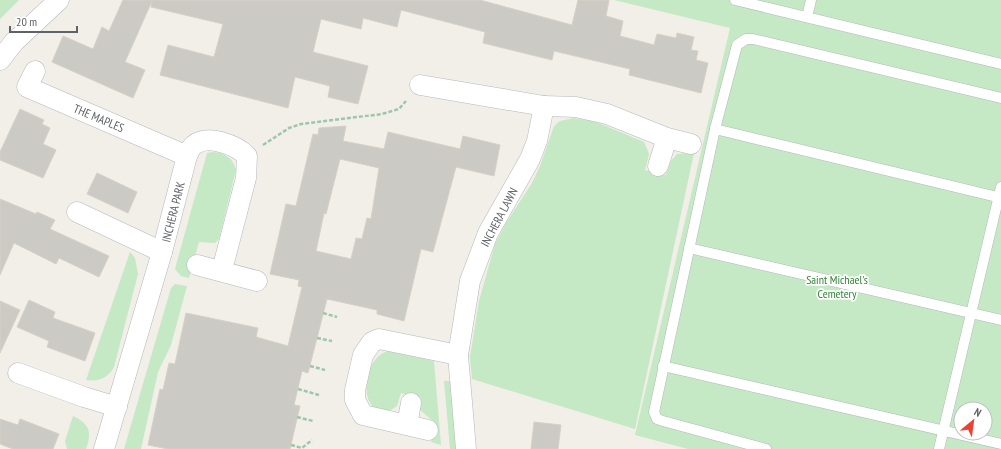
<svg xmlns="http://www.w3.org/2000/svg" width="1001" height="449" viewBox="0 0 1001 449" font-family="'PT Sans Narrow',sans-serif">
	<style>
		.green { fill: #c5e8c5; fill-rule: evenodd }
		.building { fill: #cccac5; stroke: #d6d1c6; fill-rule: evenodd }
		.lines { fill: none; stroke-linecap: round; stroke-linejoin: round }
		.lane-casing { stroke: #b5b8bc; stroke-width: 11 }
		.street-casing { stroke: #b5b8bc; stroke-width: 21 }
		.path { stroke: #9cc7a9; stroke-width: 2.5; stroke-dasharray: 4 2; stroke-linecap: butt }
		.lane { stroke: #fff; stroke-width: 10 }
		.street { stroke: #fff; stroke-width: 20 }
		.labels { text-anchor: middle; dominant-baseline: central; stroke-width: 3.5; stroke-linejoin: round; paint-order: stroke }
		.street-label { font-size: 12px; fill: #5f6368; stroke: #fff }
		.park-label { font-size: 12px; fill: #348238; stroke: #fff }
	</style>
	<rect width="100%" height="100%" fill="#f1efe8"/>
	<!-- green -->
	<g class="green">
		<polygon points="0,0 19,0 0,19"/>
		<path d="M614,0H1001V449H688L635,435L730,28ZM961,409H985V433H961Z"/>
		<polygon points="573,118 594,121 644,142 649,154 645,170 666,175 671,161 677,154 694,153 635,429 472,379 470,357 479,301 495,244 506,223 532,183 540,166 554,126 560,121"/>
		<path d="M213,152C225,153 233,158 236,170L219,239L215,243L199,242L189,278L181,276L175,269L207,153Z"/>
		<path d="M130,252L135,258L138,274L114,367C108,378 98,382 86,380Z"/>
		<polygon points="175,284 187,286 171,345 158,372 141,449 124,449 171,288"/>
		<path d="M388,351L434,361L441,445L431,442L435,423L419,409L421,398L401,393L397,406C395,407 391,410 389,411C358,417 360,359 388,351Z"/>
		<polygon points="444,381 450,381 457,449 450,449"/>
		<path d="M73,416C90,424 92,433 86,449H67L65,441Z"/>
	</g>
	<!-- building -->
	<g class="building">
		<polygon points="123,0 480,0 572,25 578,0 609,0 606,16 623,21 620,36 654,45 657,34 676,38 677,33 694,37 691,50 698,51 696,60 708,63 701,93 629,75 630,69 554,51 552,60 483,43 485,32 401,10 397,27 363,18 361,29 321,19 313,52 368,66 358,104 328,97 330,86 295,77 288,108 160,75 168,45 214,57 223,24 151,7 152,1 125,62 145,70 133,98 52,62 63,36 93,49 102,27 109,31"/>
		<polygon points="20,109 44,120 42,124 50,128 43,144 56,150 43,178 0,160 0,152"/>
		<path d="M346,126L343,141L384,149L388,132L460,149L463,136L500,145L494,176L456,167L433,252L421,249L404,321L377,314V310L327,299L308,373L302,371L294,405L300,406L290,449H168L148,445L160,389L163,390L169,363L175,364L186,313L258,328L256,337L288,346L302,287L298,286L299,280L270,274L286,204L296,206L313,134L318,135L319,128ZM340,159L379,168L371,219L367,218L362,239L356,238L351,259L316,251L324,213L326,214Z"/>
		<polygon points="97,173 137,192 128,213 87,194"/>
		<polygon points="0,199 36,214 37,212 55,220 50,229 109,256 99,277 59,258 56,264 14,243 0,275"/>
		<polygon points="29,300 55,312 53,318 95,333 85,361 47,347 49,341 17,327"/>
		<polygon points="0,301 20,310 0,353"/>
		<polygon points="0,419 18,425 20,419 59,434 53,449 13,449 0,444"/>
		<polygon points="534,422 561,425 558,449 531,449"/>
	</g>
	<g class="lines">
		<defs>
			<g id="lane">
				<polyline points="735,0 1001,64"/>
				<polyline points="807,17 811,0"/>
				<polyline points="715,129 1001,198"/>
				<polyline points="689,248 1001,320"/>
				<polyline points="663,366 1001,444"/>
				<polyline points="766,449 663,421 657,419 654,412 715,129 737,45 746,39 753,39 1001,98"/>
				<polyline points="939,449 1001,187"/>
			</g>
			<g id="street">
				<polyline points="0,60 14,42 59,0"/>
				<polyline points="35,71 27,87 187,156"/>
				<polyline points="420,85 544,106 576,107 607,114 667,138 691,144"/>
				<polyline points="658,166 667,138"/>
				<polyline points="77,212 162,252"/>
				<polyline points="197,265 257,281"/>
				<polyline points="18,373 84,397 117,407"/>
				<polyline points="407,425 411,403"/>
				<polyline points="428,430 363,415 355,400 355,390 363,355 372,342 379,339 458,355"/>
				<path d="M104,449L162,252L187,156C189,152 191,147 194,145C208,134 236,145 247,156L246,178L222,270"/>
				<polyline points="466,449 458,355 470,281 488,233 530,159 537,141 544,106"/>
			</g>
		</defs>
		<!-- lane casing -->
		<use href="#lane" class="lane-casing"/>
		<!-- street casing -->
		<use href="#street" class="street-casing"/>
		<!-- path -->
		<g class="path">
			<polyline points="263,145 289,128 301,124 382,114 399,109 406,101"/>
			<polyline points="323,313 337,317"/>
			<polyline points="317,338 332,341"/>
			<polyline points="310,366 325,370"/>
			<polyline points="298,389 319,395"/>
			<polyline points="297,417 313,421"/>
			<polyline points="291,445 302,448 312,440"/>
		</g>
		<!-- lane -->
		<use href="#lane" class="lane"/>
		<!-- street -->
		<use href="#street" class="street"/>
	</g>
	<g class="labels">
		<!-- street labels -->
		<g class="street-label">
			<text transform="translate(99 118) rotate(23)">THE MAPLES</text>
			<text transform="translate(173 212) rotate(-76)">INCHERA PARK</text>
			<text transform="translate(499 217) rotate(-62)">INCHERA LAWN</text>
		</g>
		<!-- park labels -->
		<g class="park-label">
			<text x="837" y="279">Saint Michael's<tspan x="837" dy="14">Cemetery</tspan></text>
		</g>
	</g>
	<!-- north arrow -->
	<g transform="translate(973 421) rotate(29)"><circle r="19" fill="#ffffff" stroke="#bfc1c3"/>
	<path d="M0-3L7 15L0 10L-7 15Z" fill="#ea4335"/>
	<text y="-6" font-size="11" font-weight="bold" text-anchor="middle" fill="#5f6368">N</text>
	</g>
	<!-- scale -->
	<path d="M10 26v6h67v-6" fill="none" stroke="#5f6368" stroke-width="2"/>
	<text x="16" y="26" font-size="12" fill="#5f6368" stroke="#ffffff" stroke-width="3" paint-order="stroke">20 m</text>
</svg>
